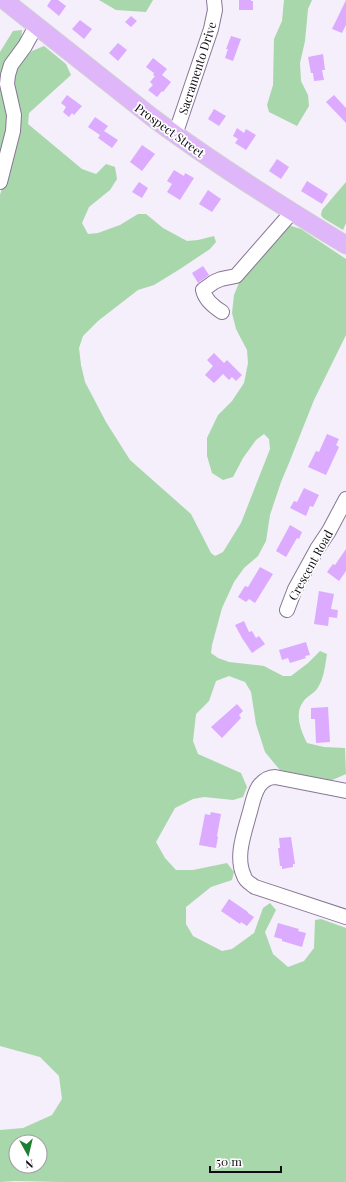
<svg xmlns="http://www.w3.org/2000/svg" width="346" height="1182" viewBox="0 0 346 1182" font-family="'Playfair Display',serif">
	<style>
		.green { fill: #a8d7ab; fill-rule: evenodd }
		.building { fill: #dcabff }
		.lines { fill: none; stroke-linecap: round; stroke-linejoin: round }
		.minor-casing { stroke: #877794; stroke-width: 16 }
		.major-casing { stroke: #cfced0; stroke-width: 19 }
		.minor { stroke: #fff; stroke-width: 14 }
		.major { stroke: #dfb6fa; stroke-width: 17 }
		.labels { text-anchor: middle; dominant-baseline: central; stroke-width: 3.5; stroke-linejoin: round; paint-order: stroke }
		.street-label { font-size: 12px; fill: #100a14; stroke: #fff }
	</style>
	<rect width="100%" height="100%" fill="#f5eefb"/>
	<!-- green -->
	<g class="green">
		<polygon points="99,0 153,0 146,12 116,10"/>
		<polygon points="284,0 312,0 308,9 305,41 300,63 301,81 308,95 309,106 297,126 269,112 267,105 273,85 274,39 282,21"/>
		<polygon points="22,30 21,40 8,109 8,123 0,156 0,52 13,31"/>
		<path d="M44,46L66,64L71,75L29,113L28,124L82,169L96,174L106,164L115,167L117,179L110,190L89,207L82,223L88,234L98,233L120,225L138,214H146L163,228L187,241L198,240L214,236L216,242L210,249L180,269L154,285L138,290L98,321L83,336L79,348L81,365L85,382L106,422L130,460L191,514L211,553L215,556L223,552L241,523L270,449L269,439L264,434L256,440L243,458L233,477L223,480L212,473L207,456V438L218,415L232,401L244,383L248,363L247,350L236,329L232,313L234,295L243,273L288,225L301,229L346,259V335L314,400L289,463L281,482L270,515L266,541L258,556L244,568L234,582L222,608L212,645L211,653L218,658L229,662L264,666L283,676H291L308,663L320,651L327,654C325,666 324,679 317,689C313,694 306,697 303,702C294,714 301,731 307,743L324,747L345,748L346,774L330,781L280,770L274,763L265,752L256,724L251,692L245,682L229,676L216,681L209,701L196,714L193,741L198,754L241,773L247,787L243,797L233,800L204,797L193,799L175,808L156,842L165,858L176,870H193L227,863L234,872L232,880L211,887L186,907V924L193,936L222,951L232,949L254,933L263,908L270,903L276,910L265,932L273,954L288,967L304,961L314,948L315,920L321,919L346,928V1182H61L15,1181L0,1182V1130L23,1128L52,1115L62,1099L59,1076L40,1057L0,1046V195L16,141L15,76L17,65L32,51ZM16,1142H40V1166H16Z"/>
		<polygon points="346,182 346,223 343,230 323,218 321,215 322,210"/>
	</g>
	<!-- building -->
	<g class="building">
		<polygon points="51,0 58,0 66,6 59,16 47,6"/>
		<polygon points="239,0 251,0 251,1 253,1 253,10 239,10"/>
		<polygon points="346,0 346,25 342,33 332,29"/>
		<polygon points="131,16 137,21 131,27 125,22"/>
		<polygon points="80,20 92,29 84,39 72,29"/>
		<polygon points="231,36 241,39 233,61 225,58 228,49 226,49"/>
		<polygon points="118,43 127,50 118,61 109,53"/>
		<polygon points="323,54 325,70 322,70 324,80 314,81 313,73 311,73 308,57"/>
		<polygon points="153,58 167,69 162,75 171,82 163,92 162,91 157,97 148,90 153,85 150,82 155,76 153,75 154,73 146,67"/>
		<polygon points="67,95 82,106 74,115 72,113 69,117 63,112 66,107 61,103"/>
		<polygon points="334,95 346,108 346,123 326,102"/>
		<polygon points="214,109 226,116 219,126 208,119"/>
		<polygon points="95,117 108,126 104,131 118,140 112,148 98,138 100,135 88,127"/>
		<polygon points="237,128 244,133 246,129 256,135 246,150 235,143 238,139 233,136"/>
		<polygon points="142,145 155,154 142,171 130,162"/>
		<polygon points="277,159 289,167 281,179 269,171"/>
		<polygon points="174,170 184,176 185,173 194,178 180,200 167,192 172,184 167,181"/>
		<polygon points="307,181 328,194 322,204 301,191"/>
		<polygon points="139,182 148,188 142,198 132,192"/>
		<polygon points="208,190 221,199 212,212 199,204"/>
		<polygon points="203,266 209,275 198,283 192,273"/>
		<polygon points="214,353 224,363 227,360 242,375 236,381 232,377 229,380 223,374 214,383 205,375 213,366 207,360"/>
		<polygon points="327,434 339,439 336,445 339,447 326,475 308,467 316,451 319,452"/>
		<polygon points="304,488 319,495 313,507 310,506 306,516 290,508 294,501 297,502"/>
		<polygon points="290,525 302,532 299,539 297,538 286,557 276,551"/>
		<polygon points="346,549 346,571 339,581 327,572 333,564 335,565"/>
		<polygon points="260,567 273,574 255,603 249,599 246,602 238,597 245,586 248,587"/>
		<polygon points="319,591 334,594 331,609 338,610 337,618 329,617 328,626 314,624"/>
		<polygon points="244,621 249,632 252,631 256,638 259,636 265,644 252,653 242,638 235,625"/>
		<polygon points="306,642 310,655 305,656 306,658 290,663 288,658 282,660 279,650"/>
		<polygon points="237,704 243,711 239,715 241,718 222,738 211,727"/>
		<polygon points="328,707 330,742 316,743 315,719 311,719 311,708"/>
		<polygon points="211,812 221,814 217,836 218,837 216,848 199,845 205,814 210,815"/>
		<polygon points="291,837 295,864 293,864 293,867 282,869 282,866 280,866 278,848 280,848 279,838"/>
		<polygon points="229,899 248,912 248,913 254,917 247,926 241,922 240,924 221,911"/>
		<polygon points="278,923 299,929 298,931 306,933 302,947 282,941 282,939 274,937"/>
	</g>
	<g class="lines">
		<defs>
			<g id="minor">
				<polyline points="175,135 211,29 215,10 214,0"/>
				<polyline points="0,182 13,131 14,115 7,84 8,75 11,65 25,46 36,26"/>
				<path d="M222,312C214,307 205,300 203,290L214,282L221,279L236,276L292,212"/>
				<polyline points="287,610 295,589 317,549 329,531 346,499"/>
				<path d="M346,791L275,777C269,777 263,781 259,786C253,795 252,806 249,815C244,834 235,857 244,876C245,881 251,884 255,887L346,917"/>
			</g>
			<path id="major" d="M4,0L153,118C215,164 280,205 346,245"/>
		</defs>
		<!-- minor casing -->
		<use href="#minor" class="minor-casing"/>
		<!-- major casing -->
		<use href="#major" class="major-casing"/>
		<!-- minor -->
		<use href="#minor" class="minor"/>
		<!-- major -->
		<use href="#major" class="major"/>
	</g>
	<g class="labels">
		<!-- street labels -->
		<g class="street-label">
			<text transform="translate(197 68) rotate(-72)">Sacramento Drive</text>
			<text transform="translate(170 130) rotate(36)">Prospect Street</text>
			<text transform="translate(310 565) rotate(-61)">Crescent Road</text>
		</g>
	</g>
	<!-- north arrow -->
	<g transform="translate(28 1154) rotate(172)"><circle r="19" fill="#ffffff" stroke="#9f9da1"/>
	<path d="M0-3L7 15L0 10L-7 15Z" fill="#1c7f31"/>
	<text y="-6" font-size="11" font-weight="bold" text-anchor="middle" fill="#100a14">N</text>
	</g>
	<!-- scale -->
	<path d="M210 1166v6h71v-6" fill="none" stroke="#100a14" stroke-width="2"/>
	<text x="216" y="1166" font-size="12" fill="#100a14" stroke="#ffffff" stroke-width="3" paint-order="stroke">50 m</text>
</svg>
